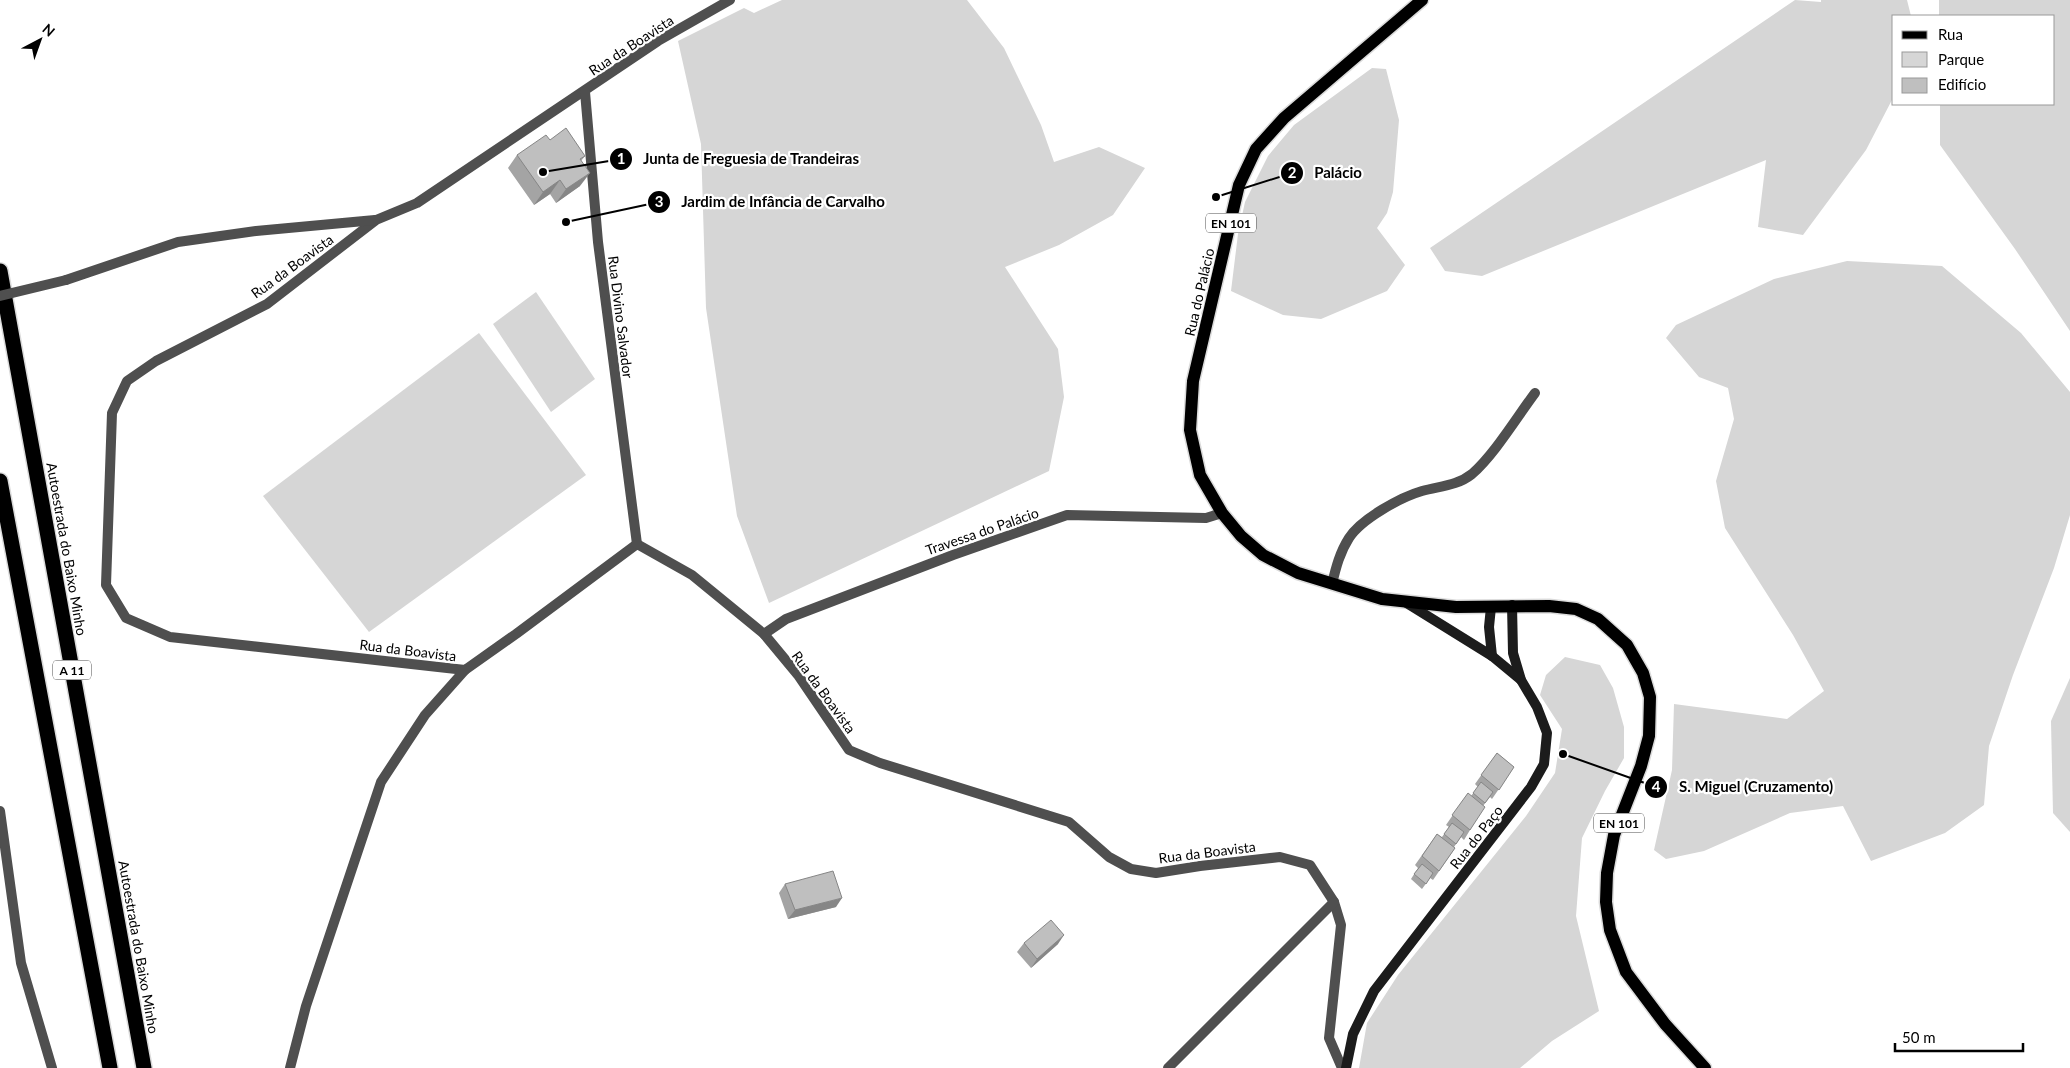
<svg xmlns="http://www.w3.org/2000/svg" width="2070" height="1068" viewBox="0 0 2070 1068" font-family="Lato,sans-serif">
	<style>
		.green { fill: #d6d6d6 }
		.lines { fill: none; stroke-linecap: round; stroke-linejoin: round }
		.primary-casing { stroke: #dbdbdb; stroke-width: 15 }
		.highway-casing { stroke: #dbdbdb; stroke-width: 18 }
		.street { stroke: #4f4f4f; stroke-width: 10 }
		.secondary { stroke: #1c1c1c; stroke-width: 10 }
		.primary { stroke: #000; stroke-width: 12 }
		.highway { stroke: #000; stroke-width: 15 }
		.street-bridge { stroke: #4f4f4f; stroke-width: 10 }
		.wall { fill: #a4a4a4 }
		.shaded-wall { fill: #868686 }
		.building { fill: #bfbfbf; stroke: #868686 }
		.labels { text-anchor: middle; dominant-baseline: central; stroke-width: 4.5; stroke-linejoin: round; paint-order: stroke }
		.shield { fill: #fff; stroke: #4c4c4c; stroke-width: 1 }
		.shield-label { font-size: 12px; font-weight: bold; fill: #000 }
		.street-label { font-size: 14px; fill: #000; stroke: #fff }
		.leader { fill: none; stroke: #000; stroke-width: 2 }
		.callout-dot { fill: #000; stroke: #fff; stroke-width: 2 }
		.mark-label { font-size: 15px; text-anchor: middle; font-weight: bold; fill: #fff }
		.callout-label { font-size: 15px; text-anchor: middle; font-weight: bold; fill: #000; stroke: #fff; stroke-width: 4.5; stroke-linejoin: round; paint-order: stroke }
	</style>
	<rect width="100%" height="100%" fill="#fff"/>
	<!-- green -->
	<g class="green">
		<polygon points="782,0 967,0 1004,48 1041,125 1054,162 1099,147 1145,168 1113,215 1059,245 1005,267 1058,349 1064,397 1049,471 769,603 737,516 706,308 701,144 678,41 744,8 754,13"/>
		<polygon points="1795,0 1821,2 1821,0 1907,0 1911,16 1894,16 1894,96 1866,150 1803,235 1758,227 1766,160 1482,276 1445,271 1430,248"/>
		<polygon points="1939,0 2070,0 2070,331 2015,249 1940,145 1940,104 2054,104 2054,16 1939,16"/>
		<polygon points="1372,68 1386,69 1399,120 1393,192 1387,213 1377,228 1405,265 1387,291 1321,319 1283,315 1231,291 1238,234 1245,202 1268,156 1294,125"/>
		<polygon points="1847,261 1942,266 2021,333 2070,392 2070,515 2054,568 2013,675 1989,746 1984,805 1945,833 1871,861 1843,806 1790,813 1704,851 1666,859 1654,850 1672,770 1674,704 1787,719 1824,691 1793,635 1725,528 1716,481 1734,419 1728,388 1699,377 1666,338 1676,325 1774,279"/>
		<polygon points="536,292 595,379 551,412 493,324"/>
		<polygon points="479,333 586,475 369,632 263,496"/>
		<polygon points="1565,657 1600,665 1613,688 1624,727 1624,758 1605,791 1582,838 1576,916 1599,1011 1552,1041 1520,1068 1359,1068 1367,1023 1398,975 1526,816 1555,773 1562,729 1540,695 1546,675"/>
		<polygon points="2070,678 2070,832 2053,813 2051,721"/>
	</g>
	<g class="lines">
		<defs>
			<polyline id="primary" points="1422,0 1284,118 1256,149 1239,185 1193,381 1190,430 1200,475 1222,513 1241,536 1263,555 1298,573 1382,599 1456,607 1549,606 1576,609 1598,619 1627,645 1643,673 1650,697 1649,736 1641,766 1614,835 1607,873 1606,902 1610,930 1626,972 1665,1024 1705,1068"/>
			<g id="highway">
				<polyline points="0,271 144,1068"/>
				<polyline points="0,481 110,1068"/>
			</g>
		</defs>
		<!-- primary casing -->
		<use href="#primary" class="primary-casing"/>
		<!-- highway casing -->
		<use href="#highway" class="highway-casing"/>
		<!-- street -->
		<g class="street">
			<polyline points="730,0 658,41 417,203 376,220 267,304 156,361 127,381 112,413 106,585 126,618 170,637 465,670 516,634 637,544 692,575 764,634 798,675 849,750 880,763 1069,822 1109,857 1131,869 1156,873 1200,866 1280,857 1310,865 1334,902 1341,925 1329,1038 1342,1068"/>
			<polyline points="585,92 598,242 637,544"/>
			<polyline points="66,280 178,242 256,231 375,220"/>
			<path d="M1332,584C1336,567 1340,552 1349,538C1361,519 1401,497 1422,491C1440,486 1457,486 1472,474C1494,455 1517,417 1535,393"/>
			<polyline points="764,634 786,619 953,555 1067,515 1206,518 1222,513"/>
			<polyline points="0,811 21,963 52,1068"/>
			<polyline points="290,1068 306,1006 381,782 425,715 465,670"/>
			<polyline points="1168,1068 1334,902"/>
		</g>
		<!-- secondary -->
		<g class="secondary">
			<polyline points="1405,602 1492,656 1521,680"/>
			<polyline points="1491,607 1489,627 1492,656"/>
			<polyline points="1346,1068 1353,1034 1374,991 1531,787 1544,764 1547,733 1537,707 1521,680 1513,653 1512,605"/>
		</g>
		<!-- primary -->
		<use href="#primary" class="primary"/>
		<!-- highway -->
		<use href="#highway" class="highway"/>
		<!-- street-bridge -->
		<polyline class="street-bridge" points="0,296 66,280"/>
	</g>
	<!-- wall -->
	<g class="wall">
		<polygon points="550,140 585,156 581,161 580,186 556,203 550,194 534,205 508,168 517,155"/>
		<polygon points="1497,753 1514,767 1492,799 1490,797 1483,806 1470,830 1464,840 1461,837 1454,847 1455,848 1433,880 1430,878 1422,889 1411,879 1418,868 1415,865 1437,834 1442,837 1449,827 1446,825 1468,793 1471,796 1478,787 1475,784"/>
		<polygon points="785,884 836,907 788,919 779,893"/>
		<polygon points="1024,943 1058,944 1031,968 1017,952"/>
	</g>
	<!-- shaded-wall -->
	<g class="shaded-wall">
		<polygon points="590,173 580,186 556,203 566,189"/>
		<polygon points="560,180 550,194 534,205 543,192"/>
		<polygon points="842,898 836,907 788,919 795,910"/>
		<polygon points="1064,935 1058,944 1031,968 1037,959"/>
	</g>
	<!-- building -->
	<g class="building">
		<polygon points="566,128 585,156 580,159 590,173 566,189 560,180 543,192 517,155 546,135 550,140"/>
		<polygon points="1497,753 1514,767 1499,790 1481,775"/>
		<polygon points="1481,782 1493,792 1485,803 1473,793"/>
		<polygon points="1468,793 1485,807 1470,830 1452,815"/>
		<polygon points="1452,823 1464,832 1456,844 1444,834"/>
		<polygon points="1437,834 1455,848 1439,871 1422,856"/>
		<polygon points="1422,864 1433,873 1426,884 1414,874"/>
		<polygon points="833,871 842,898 795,910 785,884"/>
		<polygon points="1051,920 1064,935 1037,959 1024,943"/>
	</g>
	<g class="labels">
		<!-- shield labels -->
		<g class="shield">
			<rect x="1206" y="213.5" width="50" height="19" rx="4"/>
			<rect x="53" y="660.5" width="38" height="19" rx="4"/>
			<rect x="1594" y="813.5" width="50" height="19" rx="4"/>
		</g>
		<g class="shield-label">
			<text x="1231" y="223">EN 101</text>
			<text x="72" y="670">A 11</text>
			<text x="1619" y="823">EN 101</text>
		</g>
		<!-- street labels -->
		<g class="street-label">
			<text transform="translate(631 45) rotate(-33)">Rua da Boavista</text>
			<text transform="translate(292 266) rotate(-36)">Rua da Boavista</text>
			<text transform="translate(1199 292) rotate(-77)">Rua do Palácio</text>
			<text transform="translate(621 317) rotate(83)">Rua Divino Salvador</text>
			<text transform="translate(982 531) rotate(-19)">Travessa do Palácio</text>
			<text transform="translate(67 549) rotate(80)">Autoestrada do Baixo Minho</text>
			<text transform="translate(408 650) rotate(7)">Rua da Boavista</text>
			<text transform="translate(824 692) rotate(54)">Rua da Boavista</text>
			<text transform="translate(1476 837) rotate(-52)">Rua do Paço</text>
			<text transform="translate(1207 852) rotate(-7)">Rua da Boavista</text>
			<text transform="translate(139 947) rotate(80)">Autoestrada do Baixo Minho</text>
		</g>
	</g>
	<!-- callouts -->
	<path class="leader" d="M543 172L621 159M1216 197L1292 173M566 222L659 202M1563 754L1656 787"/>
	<g class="callout-dot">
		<circle cx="543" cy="172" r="5"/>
		<circle cx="1216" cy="197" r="5"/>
		<circle cx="566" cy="222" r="5"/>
		<circle cx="1563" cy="754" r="5"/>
		<circle cx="621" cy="159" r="12"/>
		<circle cx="1292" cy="173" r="12"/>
		<circle cx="659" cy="202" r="12"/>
		<circle cx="1656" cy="787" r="12"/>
	</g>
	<g class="mark-label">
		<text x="621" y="164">1</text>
		<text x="1292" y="178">2</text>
		<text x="659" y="207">3</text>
		<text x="1656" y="792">4</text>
	</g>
	<g class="callout-label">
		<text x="751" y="164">Junta de Freguesia de Trandeiras</text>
		<text x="1338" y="178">Palácio</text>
		<text x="783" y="207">Jardim de Infância de Carvalho</text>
		<text x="1756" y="792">S. Miguel (Cruzamento)</text>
	</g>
	<!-- legend -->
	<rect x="1892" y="15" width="162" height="90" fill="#ffffff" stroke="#999999"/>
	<rect x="1902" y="31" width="25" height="8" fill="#000000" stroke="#999999"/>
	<text x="1938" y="40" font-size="15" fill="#000000">Rua</text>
	<rect x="1902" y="52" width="25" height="15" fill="#d6d6d6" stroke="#999999"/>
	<text x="1938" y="65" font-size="15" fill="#000000">Parque</text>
	<rect x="1902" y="78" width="25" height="15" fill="#bfbfbf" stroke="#999999"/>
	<text x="1938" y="90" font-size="15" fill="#000000">Edifício</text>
	<!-- north arrow -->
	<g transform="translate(40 40) rotate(41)" stroke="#ffffff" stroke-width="4" paint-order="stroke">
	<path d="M0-4L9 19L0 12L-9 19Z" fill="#000000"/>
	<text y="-8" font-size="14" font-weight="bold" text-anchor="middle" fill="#000000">N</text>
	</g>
	<!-- scale -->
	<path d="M1895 1043v8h128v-8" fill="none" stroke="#000000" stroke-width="2.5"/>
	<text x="1902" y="1043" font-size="15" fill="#000000" stroke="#ffffff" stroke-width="4" paint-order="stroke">50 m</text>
</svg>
